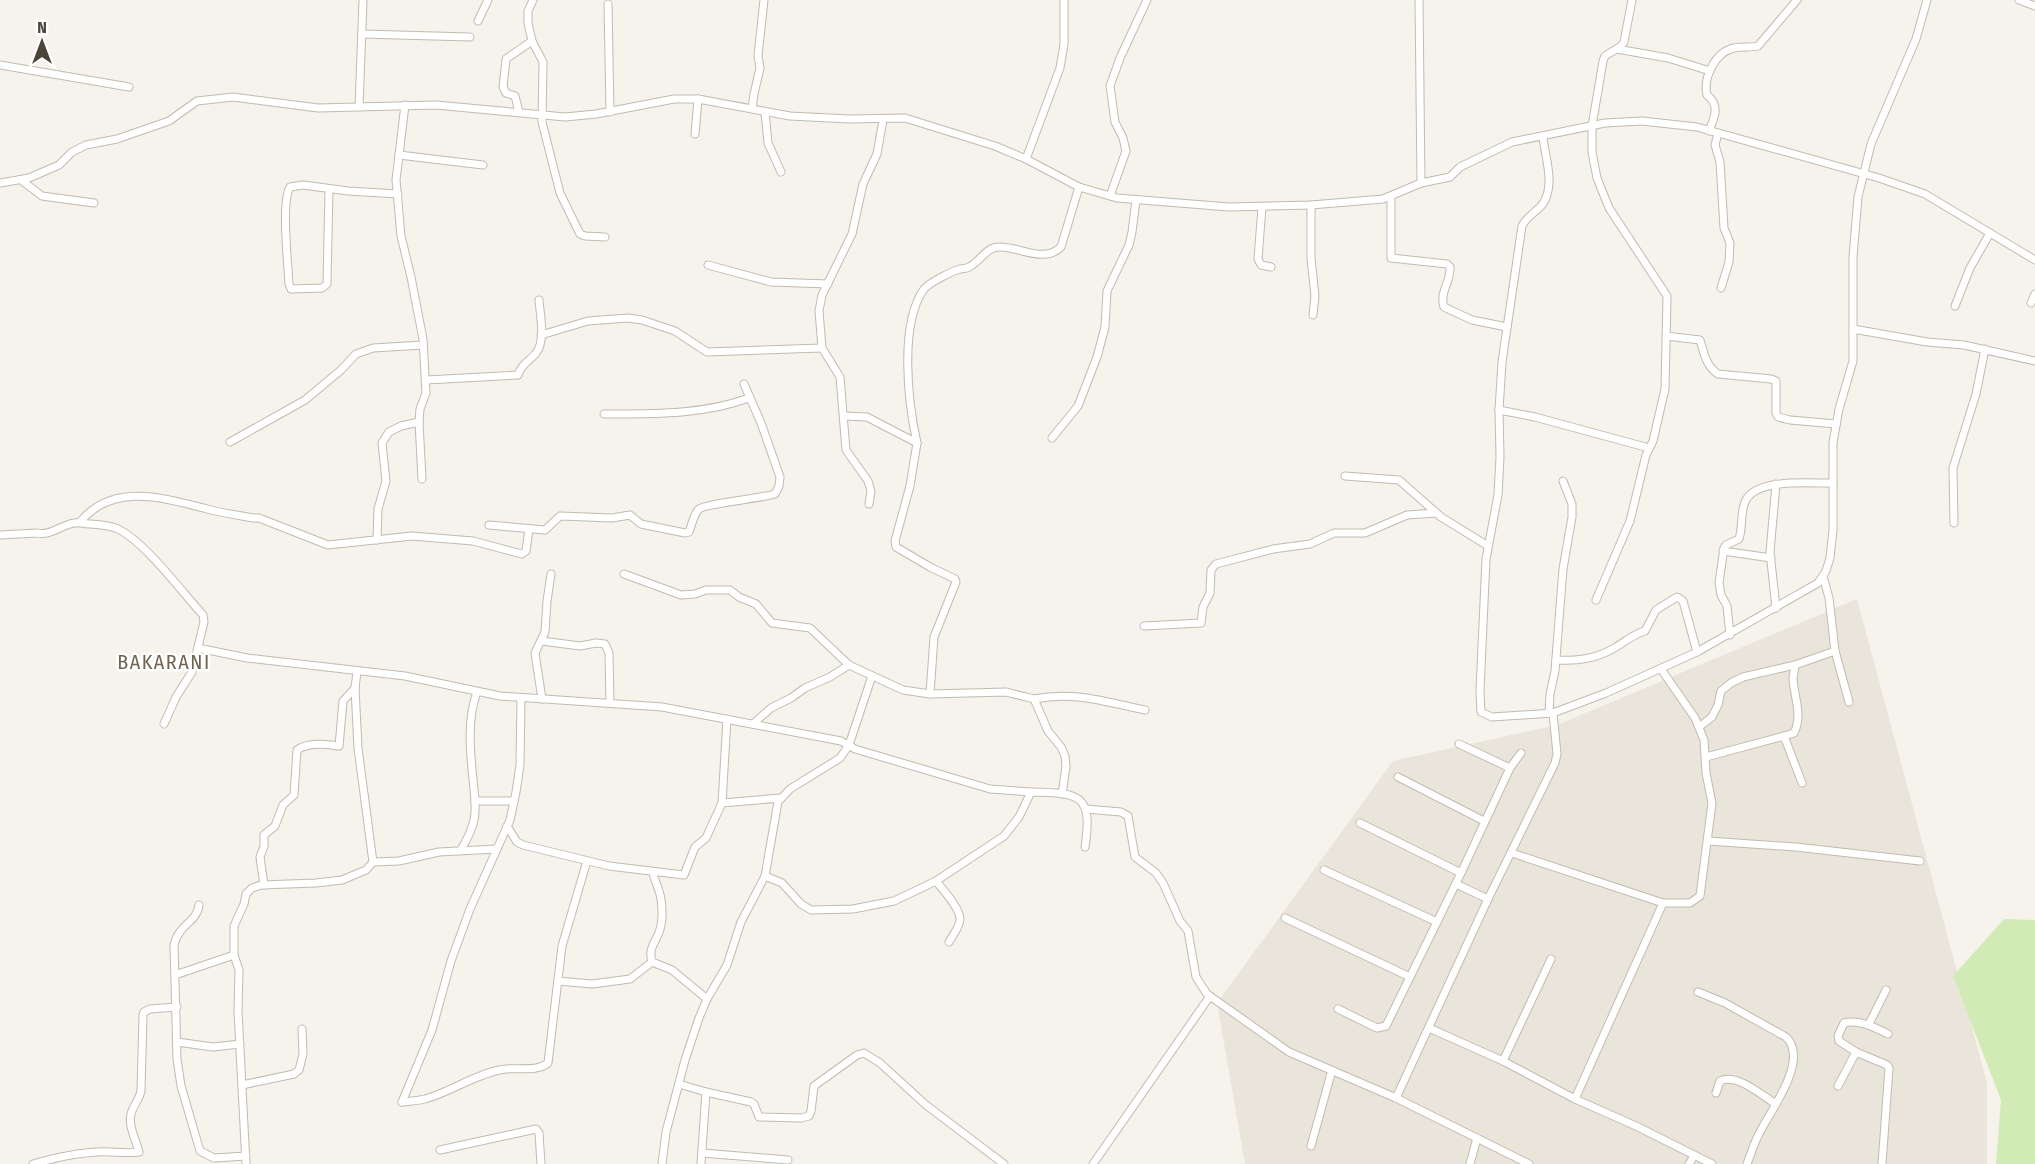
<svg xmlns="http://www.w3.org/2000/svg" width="2035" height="1164" viewBox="0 0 2035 1164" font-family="'Fira Sans Condensed',sans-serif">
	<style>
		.residential { fill: #eae5da }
		.green { fill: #d2eab5 }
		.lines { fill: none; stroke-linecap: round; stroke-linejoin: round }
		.street-casing { stroke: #c2bbae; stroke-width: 9 }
		.street { stroke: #fff; stroke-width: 7 }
		.labels { text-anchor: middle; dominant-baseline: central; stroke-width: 5; stroke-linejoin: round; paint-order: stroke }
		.neighbourhood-label { font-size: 20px; letter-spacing: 1.5px; fill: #6e6250; stroke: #fff }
	</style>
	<rect width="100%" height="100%" fill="#f6f3ec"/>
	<!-- residential -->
	<polygon class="residential" points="1857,599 1987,1083 1987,1164 1245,1164 1217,1003 1393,761 1557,725"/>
	<!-- green -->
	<polygon class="green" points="2004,919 2035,920 2035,1164 1996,1164 2001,1100 1953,976"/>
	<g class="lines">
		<defs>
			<g id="street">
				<polyline points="533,0 528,11 528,23 532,41 543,62 542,122 560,193 580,234 585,236 605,237"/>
				<polyline points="1419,0 1421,183"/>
				<polyline points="2019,0 2035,6"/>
				<polyline points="608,4 610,112"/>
				<polyline points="478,21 488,0"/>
				<polyline points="362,34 470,37"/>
				<polyline points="1617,49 1668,58 1710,71"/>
				<polyline points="0,65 129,87"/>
				<polyline points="405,105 396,180 401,236 411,277 423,339 426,393 420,409 419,422 422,479"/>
				<polyline points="359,107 363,0"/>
				<polyline points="752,109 754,94 760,68 758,56 764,0"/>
				<polyline points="519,112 515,96 506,93 503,87 506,59 532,41"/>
				<polyline points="765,112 768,143 781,172"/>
				<path d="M1709,131C1715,117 1720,105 1707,95C1703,78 1715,52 1734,48C1742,46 1750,48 1758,46L1797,0"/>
				<polyline points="1718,133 1715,145 1720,162 1724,228 1730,243 1729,262 1721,288"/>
				<polyline points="695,134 698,99"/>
				<path d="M1543,137C1545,158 1555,182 1544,202C1539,211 1527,215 1522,226L1502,362L1499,410L1500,457L1498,495L1486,559L1480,690L1481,712L1492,717L1553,713"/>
				<polyline points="399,155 483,165"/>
				<polyline points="1026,159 1060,68 1064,44 1064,0"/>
				<polyline points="21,180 42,196 94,203"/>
				<polyline points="0,183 29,178 59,165 72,152 86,145 117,139 169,121 197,101 233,97 318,108 436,105 565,117 596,114 674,99 698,99 790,116 849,119 905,118 995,146 1026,159 1079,187 1117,198 1229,207 1311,205 1383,199 1421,183 1450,177 1460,167 1512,142 1605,123 1642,121 1697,127 1879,178 1925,194 2035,260"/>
				<path d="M329,189L327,284L322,288L291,289L289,284C288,263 281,202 290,187L303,185L348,191L398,194"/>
				<polyline points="1110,196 1126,151 1123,138 1115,122 1110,86 1120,58 1147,0"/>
				<path d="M1391,196V258L1447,264L1450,267C1451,282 1439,292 1444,307L1472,320L1507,327"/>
				<polyline points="1311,205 1311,258 1315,296 1313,315"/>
				<polyline points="1262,207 1258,259 1261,265 1271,267"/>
				<polyline points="708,265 771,282 828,284"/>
				<polyline points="2031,303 2035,294"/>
				<polyline points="1955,306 1970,268 1990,233"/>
				<polyline points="1853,329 1927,342 1964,345 2035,361"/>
				<polyline points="541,335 588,321 628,318 642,320 675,331 707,352 822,348"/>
				<path d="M1666,336L1700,340C1704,353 1706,366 1718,374L1771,379L1776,381V413L1778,417L1790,420L1836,424"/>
				<path d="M426,380L518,375C522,363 529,362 536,353C546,341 540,315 539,300"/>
				<polyline points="1499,410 1535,417 1649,448"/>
				<path d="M604,414C654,414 702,415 749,398"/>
				<polyline points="844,416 867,417 917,443 910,486 895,541 896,547 930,567 955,579 956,582 934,637 930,694"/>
				<polyline points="1052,438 1078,406 1097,357 1105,327 1107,291 1129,245 1132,232 1136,200"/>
				<polyline points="230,442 305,400 341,370 356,354 373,348 423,345"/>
				<path d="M917,443C908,403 899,324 924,289C929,283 952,271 960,269C965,268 965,269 969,267C980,262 986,247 999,247C1018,246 1044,264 1061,247L1079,187"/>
				<polyline points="1345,476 1399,480 1441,517 1488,546"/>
				<polyline points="869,504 871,491 868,481 846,450 840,377 822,348 819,311 822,295 852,234 863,184 877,154 883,120"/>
				<path d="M80,522C113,482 164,498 207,509C222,513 237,515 253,518H259L328,545L412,536L473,541L522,554L526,551L529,529"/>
				<polyline points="1954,523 1953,468 1976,394 1985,349"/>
				<path d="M489,525L545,530L560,516L612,518L630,515L641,524L685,533L689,532C692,525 693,515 699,509C704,504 762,498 775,494L779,486L780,477L761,423L744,384"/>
				<path d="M0,535L37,533C52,537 66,520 81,523C93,525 107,524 118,529C145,542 182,592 203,615L204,622L192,672L176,697L164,724"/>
				<polyline points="377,540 378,509 386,481 382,443 389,432 401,426 419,422"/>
				<polyline points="1723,551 1771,558"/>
				<polyline points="624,574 681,595 695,594 706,590 730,590 739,597 756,604 772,623 810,628 849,665 903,690 930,694 1006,692 1034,699 1048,731 1061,747 1065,756 1066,767 1062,794"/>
				<polyline points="1823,576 1829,598 1835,651 1849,702"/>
				<polyline points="1596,600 1630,521 1646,455 1653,441 1665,389 1667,296 1609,208 1597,178 1592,152 1592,126 1603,61 1605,56 1621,46 1624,42 1632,0"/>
				<polyline points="1776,608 1770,552 1776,484"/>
				<polyline points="1144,626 1201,623 1203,607 1210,593 1211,570 1216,564 1273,549 1310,544 1334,533 1365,533 1407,515 1436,513"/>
				<path d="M1730,635L1727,606L1721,595L1719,583L1724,548L1726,545L1739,539C1743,527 1740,514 1745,502C1755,477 1811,484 1833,483"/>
				<polyline points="542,641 580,646 596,643 605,644 609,653 610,703"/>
				<polyline points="198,648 247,658 405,676 500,696 662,707 841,741 855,749 990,789 1031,792"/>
				<path d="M1556,660C1579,661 1596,659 1616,647C1626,641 1634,634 1645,631L1656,610L1677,597L1683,601L1697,652"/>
				<polyline points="1661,669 1695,718 1704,740 1706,773 1712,803 1700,896 1690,903 1663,903"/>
				<polyline points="357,672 355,688 358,748 373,862 399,861 439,852 497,849"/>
				<polyline points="542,699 535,653 545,632 547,601 551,574"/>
				<path d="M1034,699C1075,691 1106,702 1145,710"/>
				<polyline points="1549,713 1550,694 1555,671 1563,569 1572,517 1572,504 1563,481"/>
				<polyline points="754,723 771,708 791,698 805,688 830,677 849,665"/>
				<polyline points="1699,727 1712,717 1718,705 1721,691 1731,683 1743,677 1795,665 1835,651"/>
				<path d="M1784,736L1794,733C1803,715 1794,697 1793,679C1793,674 1795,670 1795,665"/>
				<polyline points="1459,744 1510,768"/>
				<polyline points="1706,757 1784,736 1802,783"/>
				<polyline points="1398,777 1484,821"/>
				<polyline points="475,801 514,801"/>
				<polyline points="722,803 781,798"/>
				<polyline points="1086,809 1121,812 1128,816 1135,857 1156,873 1163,883 1180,921 1188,931 1196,977 1207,994 1289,1052 1396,1098 1529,1164"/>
				<polyline points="1360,823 1461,873"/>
				<polyline points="507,826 517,842 523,845 609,866 684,875 695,847 706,838 722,803 727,719"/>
				<polyline points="1708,841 1796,847 1920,861"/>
				<path d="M461,850C466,841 472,831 474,820C477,807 474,792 473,779C470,751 467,719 477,692"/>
				<polyline points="1512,853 1663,903 1575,1099"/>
				<polyline points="1324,870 1437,922"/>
				<path d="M653,872C654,880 657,884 659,891C662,899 663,916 661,925C659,940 647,946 652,962L672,970L707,999"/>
				<path d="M765,876L782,883L801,904L811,910L853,909L894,901L936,881L1004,836L1019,817L1031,792C1080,793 1093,794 1085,847"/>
				<path d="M936,881C943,890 960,908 960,919C960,927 952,936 949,942"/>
				<polyline points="1456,884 1488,899"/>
				<path d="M264,885L260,857L264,846V835L275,826L283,805L294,795L297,750C308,742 326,744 339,746L343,701L355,688"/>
				<path d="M199,905C197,923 179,923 174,945L177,1059L181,1086L200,1151L214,1158L246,1156"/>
				<polyline points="1285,918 1410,977"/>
				<polyline points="175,975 234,955"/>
				<polyline points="558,981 592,984 630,979 652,962"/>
				<path d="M1698,992L1725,1003L1786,1037C1810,1060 1770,1111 1759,1134C1754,1143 1751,1154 1747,1164"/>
				<polyline points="1338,1009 1377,1028 1386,1026 1461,873 1510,768 1521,753"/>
				<polyline points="1869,1024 1886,990"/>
				<polyline points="1429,1028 1503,1061 1575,1099 1636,1126 1712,1164"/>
				<polyline points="177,1042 213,1047 240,1044"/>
				<polyline points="1503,1061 1551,959"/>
				<polyline points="679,1084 706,1092 751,1102 754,1104 759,1117 801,1118 809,1116 811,1111 814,1086 857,1055 864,1053 880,1063 926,1105 1004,1164"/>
				<polyline points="242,1085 294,1074 299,1070 303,1054 302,1029"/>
				<polyline points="1838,1086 1856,1052"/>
				<path d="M1716,1093L1720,1081C1737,1073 1761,1095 1776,1104"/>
				<polyline points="1396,1098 1488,899 1555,763 1557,754 1553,713 1606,693 1697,652 1818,583 1826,571 1830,558 1833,530 1833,443 1839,409 1853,361 1853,257 1858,197 1871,144 1916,39 1927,0"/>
				<polyline points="402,1102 432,1030 451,961 470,909 510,820 516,792 520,765 521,698"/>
				<path d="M402,1102C409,1101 417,1101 425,1099C450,1092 472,1076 499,1070C514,1066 536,1073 548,1063L562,946L587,861"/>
				<polyline points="1311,1146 1332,1070"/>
				<polyline points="440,1150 536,1129 539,1133 541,1164"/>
				<polyline points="702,1153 788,1160"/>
				<path d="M33,1164C54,1158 75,1153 97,1152C112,1151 125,1154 139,1152C136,1140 128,1126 131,1114C133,1106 139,1100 141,1091L143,1015L144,1012L150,1009L177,1007"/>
				<polyline points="246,1164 238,1011 239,970 234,955 234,926 244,904 246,894 252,888 261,885 316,883 342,880 366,870 373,862"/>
				<polyline points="662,1164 666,1132 685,1060 699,1018 707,999 727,965 741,922 765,876 778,802 790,789 840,758 849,745 872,676"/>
				<polyline points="701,1164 706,1092"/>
				<polyline points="1093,1164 1210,996"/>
				<polyline points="1470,1164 1477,1138"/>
				<polyline points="1689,1164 1694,1156"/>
				<path d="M1882,1164L1889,1068L1887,1065L1856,1052L1839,1041L1838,1036L1844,1023C1859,1019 1874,1027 1888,1034"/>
			</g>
		</defs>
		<!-- street casing -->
		<use href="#street" class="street-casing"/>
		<!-- street -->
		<use href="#street" class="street"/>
	</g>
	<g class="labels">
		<!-- neighbourhood labels -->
		<g class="neighbourhood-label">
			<text x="164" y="662">BAKARANI</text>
		</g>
	</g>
	<!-- north arrow -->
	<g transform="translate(42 42)" stroke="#ffffff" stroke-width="4.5" paint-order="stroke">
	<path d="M0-4.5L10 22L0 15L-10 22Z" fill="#4b4439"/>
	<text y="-9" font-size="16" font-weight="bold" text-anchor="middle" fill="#4b4439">N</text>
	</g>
</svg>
